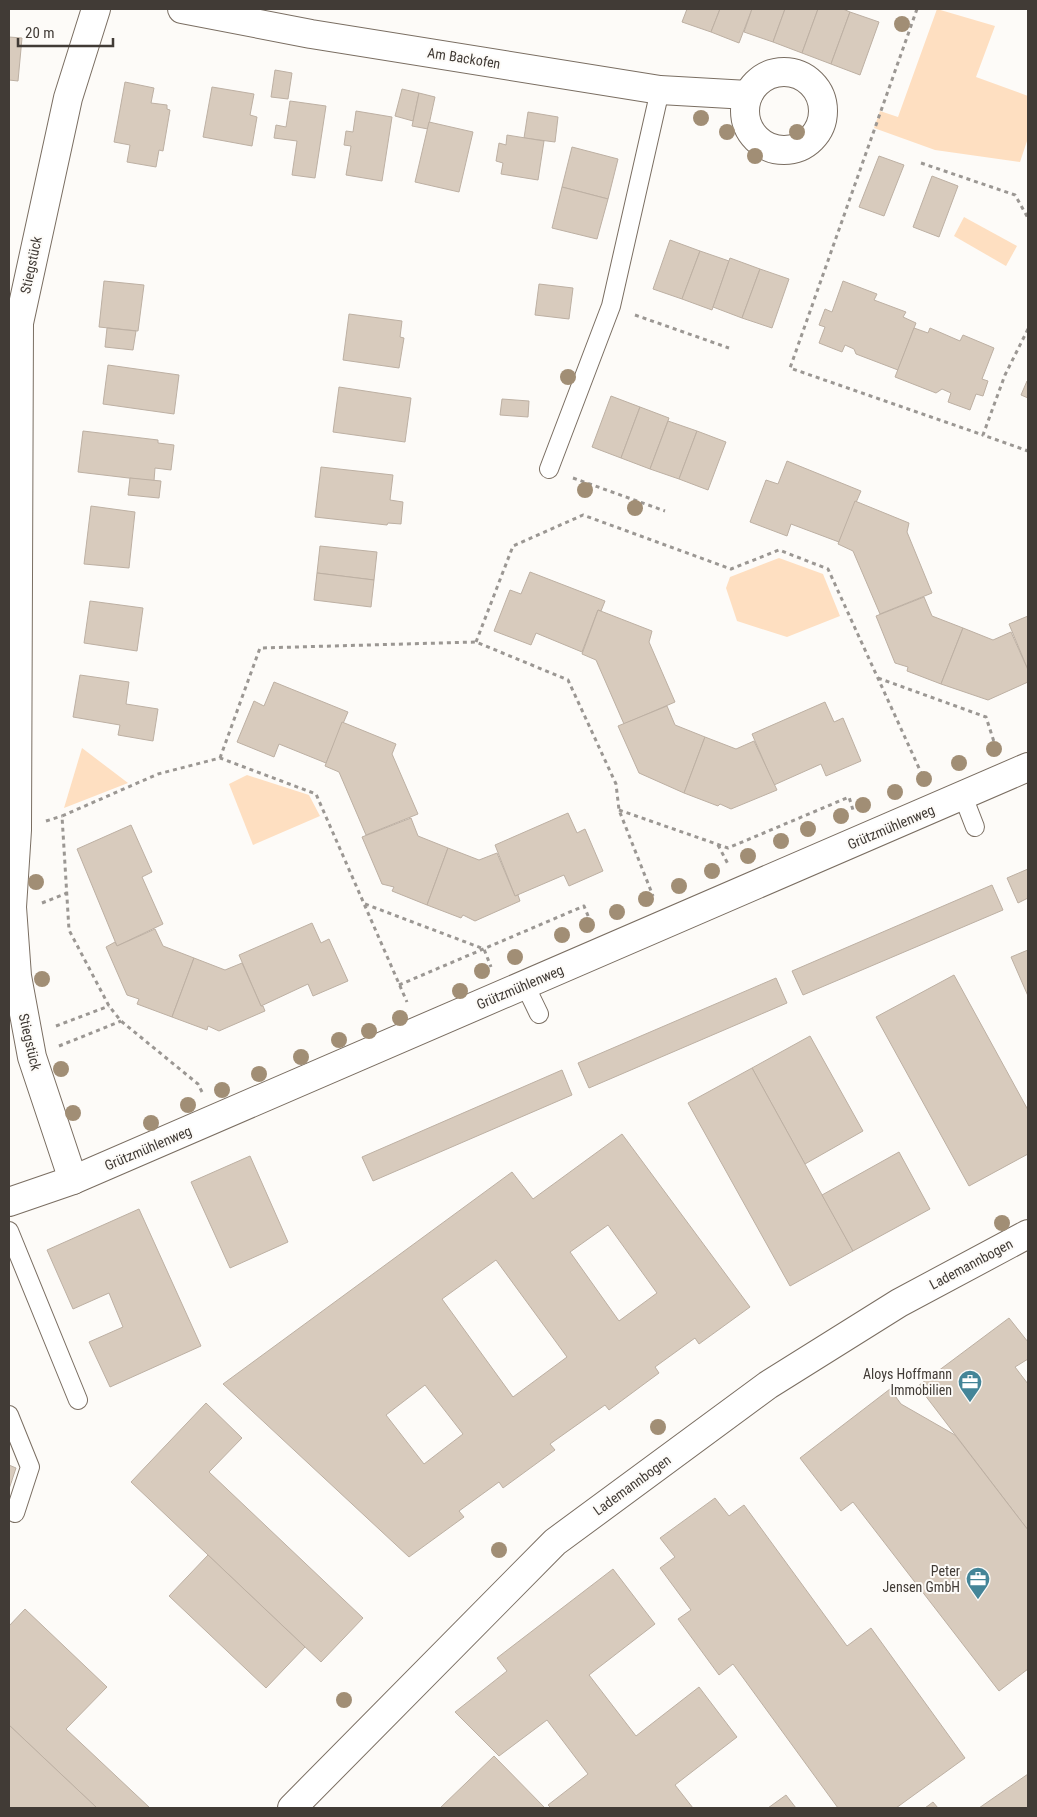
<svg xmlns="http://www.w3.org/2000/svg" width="1037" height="1817" viewBox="0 0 1037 1817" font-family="'Roboto Condensed',sans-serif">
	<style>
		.green { fill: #fedfc1 }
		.building { fill: #d8cbbd; stroke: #bdb0a3; fill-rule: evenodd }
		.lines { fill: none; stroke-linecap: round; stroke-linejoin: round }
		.service-casing { stroke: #7a6e62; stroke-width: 20 }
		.minor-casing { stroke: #7a6e62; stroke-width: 30 }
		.path { stroke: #9b9793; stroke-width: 3; stroke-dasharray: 4 4; stroke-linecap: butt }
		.service { stroke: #fff; stroke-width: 18 }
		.minor { stroke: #fff; stroke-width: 28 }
		.tree { fill: #a18e75 }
		.labels { text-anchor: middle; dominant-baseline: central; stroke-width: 4; stroke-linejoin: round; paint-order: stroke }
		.street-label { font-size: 14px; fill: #413b36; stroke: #fdfbf8 }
		.poi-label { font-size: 14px; fill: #413b36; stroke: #fdfbf8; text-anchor: end }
	</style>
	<rect width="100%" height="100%" fill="#fdfbf8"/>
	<!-- green -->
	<g class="green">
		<polygon points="937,9 995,26 976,77 1028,96 1028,138 1020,162 935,150 874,128 880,111 898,117"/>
		<polygon points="964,217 1017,246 1006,266 954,236"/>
		<polygon points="779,558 823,574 840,616 787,637 737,621 726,588 730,577"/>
		<polygon points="82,748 128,783 64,808"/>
		<polygon points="247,775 309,795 320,816 253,845 229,784"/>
	</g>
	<!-- building -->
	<g class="building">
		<polygon points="687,9 720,9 711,32 682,22"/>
		<polygon points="720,9 752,9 739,43 711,32"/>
		<polygon points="752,9 785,9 773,42 744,32"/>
		<polygon points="785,9 818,9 802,53 773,42"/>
		<polygon points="818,9 843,9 850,12 831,64 802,53"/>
		<polygon points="850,12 879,22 860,75 831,64"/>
		<polygon points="9,37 22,38 18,81 9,80"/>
		<polygon points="275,70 292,73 288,99 271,97"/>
		<polygon points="125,82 154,88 151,103 167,105 167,109 170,110 163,151 159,150 156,167 127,162 130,145 114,142"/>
		<polygon points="212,87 254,94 250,115 257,117 252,146 203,137"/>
		<polygon points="402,89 419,93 413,121 395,116"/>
		<polygon points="419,93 435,97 428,129 412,126"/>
		<polygon points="290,101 326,106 315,178 292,175 297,141 274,138 276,125 286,127"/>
		<polygon points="356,111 392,117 382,181 346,175 351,146 344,145 346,131 353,132"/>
		<polygon points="528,112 558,117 555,142 524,138"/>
		<polygon points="429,122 473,132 459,192 415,182"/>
		<polygon points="507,135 544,141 538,180 501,174 503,163 496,161 499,143 506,145"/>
		<polygon points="572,147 618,159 608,199 562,187"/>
		<polygon points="879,156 904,165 884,216 859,207"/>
		<polygon points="932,176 958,186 939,237 913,227"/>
		<polygon points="562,187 608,199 597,239 552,228"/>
		<polygon points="670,240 700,251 682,299 653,289"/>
		<polygon points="700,251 729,261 712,310 682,299"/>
		<polygon points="730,258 760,269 742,318 713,307"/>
		<polygon points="760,269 789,279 772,328 742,318"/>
		<polygon points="104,281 144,285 138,331 99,327"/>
		<polygon points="843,281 877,294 874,300 906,312 903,317 916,323 898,370 856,354 854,349 845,345 842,352 819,343 825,327 819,325 825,309 832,312"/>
		<polygon points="539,284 573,288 569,319 535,315"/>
		<polygon points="349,314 402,321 400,337 404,338 399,368 343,360"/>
		<polygon points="107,328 136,331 133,350 105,347"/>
		<polygon points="914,328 928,333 930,328 960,341 963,335 994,348 982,379 988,381 983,396 976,394 970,410 948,402 951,393 942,389 936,393 895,377"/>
		<polygon points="108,365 179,375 174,414 103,404"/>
		<polygon points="1027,381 1028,381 1028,398 1021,395"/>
		<polygon points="339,387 411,398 405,442 333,432"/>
		<polygon points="611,396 640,407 621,458 592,447"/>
		<polygon points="502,399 529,401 528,417 500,415"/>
		<polygon points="640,407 669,418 650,469 621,458"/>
		<polygon points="668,421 697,431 679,479 650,469"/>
		<polygon points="83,431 158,440 158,443 174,445 171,470 155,468 154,481 78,472"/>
		<polygon points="697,431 726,442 708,490 679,479"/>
		<polygon points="787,461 861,491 839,542 791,524 787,536 750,522 766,480 778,484"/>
		<polygon points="321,467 393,475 390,500 403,502 401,524 388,523 387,525 315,517"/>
		<polygon points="130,478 161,481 159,498 128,495"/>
		<polygon points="855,501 909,523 907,532 932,593 880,614 853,551 838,544"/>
		<polygon points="91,506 135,512 129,568 84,564"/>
		<polygon points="320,546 377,552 374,580 317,573"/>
		<polygon points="530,572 605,601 601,611 598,610 582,652 536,633 531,645 494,631 510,590 521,594"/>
		<polygon points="317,573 374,580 371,607 314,600"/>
		<polygon points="924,597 932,616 963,628 941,684 907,671 908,667 895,663 876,616"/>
		<polygon points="90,601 143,608 137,651 84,643"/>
		<polygon points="598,610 652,631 649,642 675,702 624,724 596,660 582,654"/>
		<polygon points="1028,616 1028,670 1009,624"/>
		<polygon points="963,628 993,640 1011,632 1028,670 1028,682 988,700 941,684"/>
		<polygon points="80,675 129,682 126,704 158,709 153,741 118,735 120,725 73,717"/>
		<polygon points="274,682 348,712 326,763 279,744 274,757 237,742 254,701 264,706"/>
		<polygon points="825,702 834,722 843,718 861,761 826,776 821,764 774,785 752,734"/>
		<polygon points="667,706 675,725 705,737 684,793 639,773 618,726"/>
		<polygon points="342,722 396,744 392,754 418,814 366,835 339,772 325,766"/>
		<polygon points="705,737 736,749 754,741 777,790 731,809 720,804 718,806 684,793"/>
		<polygon points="568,813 577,833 585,829 603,871 569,886 564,875 515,896 495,845"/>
		<polygon points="411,818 418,836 448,848 427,905 392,891 394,887 382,884 362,837"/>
		<polygon points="131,825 152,872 142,877 163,924 117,946 77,849"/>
		<polygon points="448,848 479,860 497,853 515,896 518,895 520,901 475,921 463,915 461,918 427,905"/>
		<polygon points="1028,869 1028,898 1018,903 1007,878"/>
		<polygon points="992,885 1003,910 803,995 792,971"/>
		<polygon points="312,923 321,943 329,939 348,981 313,996 308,984 261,1006 239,955"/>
		<polygon points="155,929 163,946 194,958 172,1017 137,1004 139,999 127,995 106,947 115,942 117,946"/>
		<polygon points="1028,950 1028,996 1011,957"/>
		<polygon points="194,958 225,970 242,963 261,1006 263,1006 265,1011 219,1031 208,1026 207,1030 172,1017"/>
		<polygon points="954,975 1028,1110 1028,1154 969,1186 876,1017"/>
		<polygon points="776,978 787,1003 589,1088 578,1063"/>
		<polygon points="810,1036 863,1131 805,1164 752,1068"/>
		<polygon points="752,1068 853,1251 790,1286 688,1103"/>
		<polygon points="562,1070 572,1095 373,1181 362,1157"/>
		<path d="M622,1134L750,1307L699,1344L695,1338L655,1367L659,1373L609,1410L605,1405L550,1444L555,1450L503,1488L499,1482L459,1511L464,1517L409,1557L223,1384L512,1172L533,1199ZM608,1225L657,1293L619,1321L570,1252ZM496,1260L567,1357L513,1397L442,1299ZM425,1385L463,1434L424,1464L386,1415Z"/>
		<polygon points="899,1152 930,1209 853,1251 822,1195"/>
		<polygon points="250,1156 288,1242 230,1268 191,1182"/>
		<polygon points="139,1209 201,1346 110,1387 89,1342 123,1327 109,1293 73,1309 47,1250"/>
		<polygon points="1009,1318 1028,1342 1028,1359 1015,1367 1028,1384 1028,1530 918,1386"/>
		<polygon points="890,1389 901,1404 955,1435 1028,1530 1028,1669 999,1691 853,1502 841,1511 800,1458"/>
		<polygon points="206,1403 242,1438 209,1472 363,1618 321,1662 131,1482"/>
		<polygon points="9,1465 16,1468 9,1489"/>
		<polygon points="715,1498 729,1516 744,1505 847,1646 871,1628 965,1758 896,1808 838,1808 733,1664 719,1675 678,1619 691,1610 660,1568 675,1557 660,1538"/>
		<polygon points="208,1555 305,1647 266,1688 169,1596"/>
		<polygon points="613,1569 655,1624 589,1675 636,1736 699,1687 737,1737 675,1785 693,1808 551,1808 548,1805 588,1774 547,1720 499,1756 455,1712 507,1671 497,1658"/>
		<polygon points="25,1609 107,1687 66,1729 150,1808 97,1808 9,1725 9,1626"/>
		<polygon points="9,1725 97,1808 9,1808"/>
		<polygon points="494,1756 545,1808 440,1808"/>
		<polygon points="1028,1774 1028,1808 979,1808"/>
		<polygon points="786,1795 796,1808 768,1808"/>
		<polygon points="933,1802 938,1808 925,1808"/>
	</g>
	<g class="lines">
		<defs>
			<g id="service">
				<polyline points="549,469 611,306 660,90"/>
				<polyline points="963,796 975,827"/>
				<polyline points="525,985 539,1014"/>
				<polyline points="9,1231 78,1400"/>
				<polyline points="9,1415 30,1467 15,1513"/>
			</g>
			<g id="minor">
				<polyline points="182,9 311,34 660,90 748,95"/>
				<circle cx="784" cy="111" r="39"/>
				<polyline points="73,1180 32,1057 17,976 12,907 17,830 19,323 68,98 96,9"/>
				<polyline points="9,1202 73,1180 1028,767"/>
				<polyline points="292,1808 555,1542 768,1385 899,1303 1028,1234"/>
			</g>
		</defs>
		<!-- service casing -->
		<use href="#service" class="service-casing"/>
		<!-- minor casing -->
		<use href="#minor" class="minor-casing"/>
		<!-- path -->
		<g class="path">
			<polyline points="917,9 790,368 983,435"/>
			<polyline points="921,163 1015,195 1028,218"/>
			<polyline points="635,315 729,348"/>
			<polyline points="1028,329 1005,375 983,435 1028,451"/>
			<polyline points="573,478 665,511"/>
			<polyline points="476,642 513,546 583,515 731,569 779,550 828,569 924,779"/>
			<polyline points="878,678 986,717 996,748"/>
			<polyline points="220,758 260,648 476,642 568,680 616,784 619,810 653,896"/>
			<polyline points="619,810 728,848 849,797 853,810"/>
			<polyline points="46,821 62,816"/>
			<polyline points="718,845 728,864"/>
			<polyline points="42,903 67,893"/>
			<polyline points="365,904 484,949 491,967"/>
			<polyline points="399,985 584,906 591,923"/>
			<polyline points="56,1026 109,1006"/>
			<polyline points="59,1046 121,1021"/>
			<polyline points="202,1092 198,1084 121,1021 109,1006 69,930 62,816 158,774 220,758 316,794 407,1002"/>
		</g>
		<!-- service -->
		<use href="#service" class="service"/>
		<!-- minor -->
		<use href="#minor" class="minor"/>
	</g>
	<!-- trees -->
	<g class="tree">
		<circle cx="902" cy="24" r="8"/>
		<circle cx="701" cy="118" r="8"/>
		<circle cx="727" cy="132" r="8"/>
		<circle cx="797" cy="132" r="8"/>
		<circle cx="755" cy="156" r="8"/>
		<circle cx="568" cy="377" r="8"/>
		<circle cx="585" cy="490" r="8"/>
		<circle cx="635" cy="508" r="8"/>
		<circle cx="994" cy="749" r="8"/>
		<circle cx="959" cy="763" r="8"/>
		<circle cx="924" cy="779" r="8"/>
		<circle cx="895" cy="792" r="8"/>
		<circle cx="863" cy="805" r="8"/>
		<circle cx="841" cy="816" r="8"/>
		<circle cx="808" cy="829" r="8"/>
		<circle cx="781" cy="841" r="8"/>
		<circle cx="748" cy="856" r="8"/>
		<circle cx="712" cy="871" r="8"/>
		<circle cx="36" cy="882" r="8"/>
		<circle cx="679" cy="886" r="8"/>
		<circle cx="646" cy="899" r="8"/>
		<circle cx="617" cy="912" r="8"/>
		<circle cx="587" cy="925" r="8"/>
		<circle cx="562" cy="935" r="8"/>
		<circle cx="515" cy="957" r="8"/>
		<circle cx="482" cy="971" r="8"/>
		<circle cx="42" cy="979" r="8"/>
		<circle cx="460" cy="991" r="8"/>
		<circle cx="400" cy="1018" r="8"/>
		<circle cx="369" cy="1031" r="8"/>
		<circle cx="339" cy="1040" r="8"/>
		<circle cx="301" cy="1057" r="8"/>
		<circle cx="61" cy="1069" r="8"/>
		<circle cx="259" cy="1074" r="8"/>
		<circle cx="222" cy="1090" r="8"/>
		<circle cx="188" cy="1105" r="8"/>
		<circle cx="73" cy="1113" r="8"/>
		<circle cx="151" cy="1123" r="8"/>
		<circle cx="1002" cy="1223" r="8"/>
		<circle cx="658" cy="1427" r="8"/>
		<circle cx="499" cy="1550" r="8"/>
		<circle cx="344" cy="1700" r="8"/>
	</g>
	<!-- icons -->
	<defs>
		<symbol id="office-pin" viewBox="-11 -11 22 30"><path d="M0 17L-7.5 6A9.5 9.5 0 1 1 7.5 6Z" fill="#448598" stroke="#fdfbf8"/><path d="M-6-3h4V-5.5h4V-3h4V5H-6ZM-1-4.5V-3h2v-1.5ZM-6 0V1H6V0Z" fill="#fff"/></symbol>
	</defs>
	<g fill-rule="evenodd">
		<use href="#office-pin" x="956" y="1368" width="28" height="38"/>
		<use href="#office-pin" x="964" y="1565" width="28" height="38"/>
	</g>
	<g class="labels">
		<!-- street labels -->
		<g class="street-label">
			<text transform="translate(464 58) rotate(9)">Am Backofen</text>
			<text transform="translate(31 265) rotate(-78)">Stiegstück</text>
			<text transform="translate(891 827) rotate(-23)">Grützmühlenweg</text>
			<text transform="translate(520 987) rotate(-23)">Grützmühlenweg</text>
			<text transform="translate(30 1042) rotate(77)">Stiegstück</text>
			<text transform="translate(148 1148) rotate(-23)">Grützmühlenweg</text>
			<text transform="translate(971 1264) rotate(-28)">Lademannbogen</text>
			<text transform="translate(632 1485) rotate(-36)">Lademannbogen</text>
		</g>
		<!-- poi labels -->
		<g class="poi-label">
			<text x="952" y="1374">Aloys Hoffmann<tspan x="952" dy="16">Immobilien</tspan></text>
			<text x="960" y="1571">Peter<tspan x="960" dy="16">Jensen GmbH</tspan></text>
		</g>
	</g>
	<!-- border -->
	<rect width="1037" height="1817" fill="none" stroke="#413b36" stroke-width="20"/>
	<!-- scale -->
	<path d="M18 38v8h95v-8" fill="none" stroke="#413b36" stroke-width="2.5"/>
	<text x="25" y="38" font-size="15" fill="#413b36" stroke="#fdfbf8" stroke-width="4" paint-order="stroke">20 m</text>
</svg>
